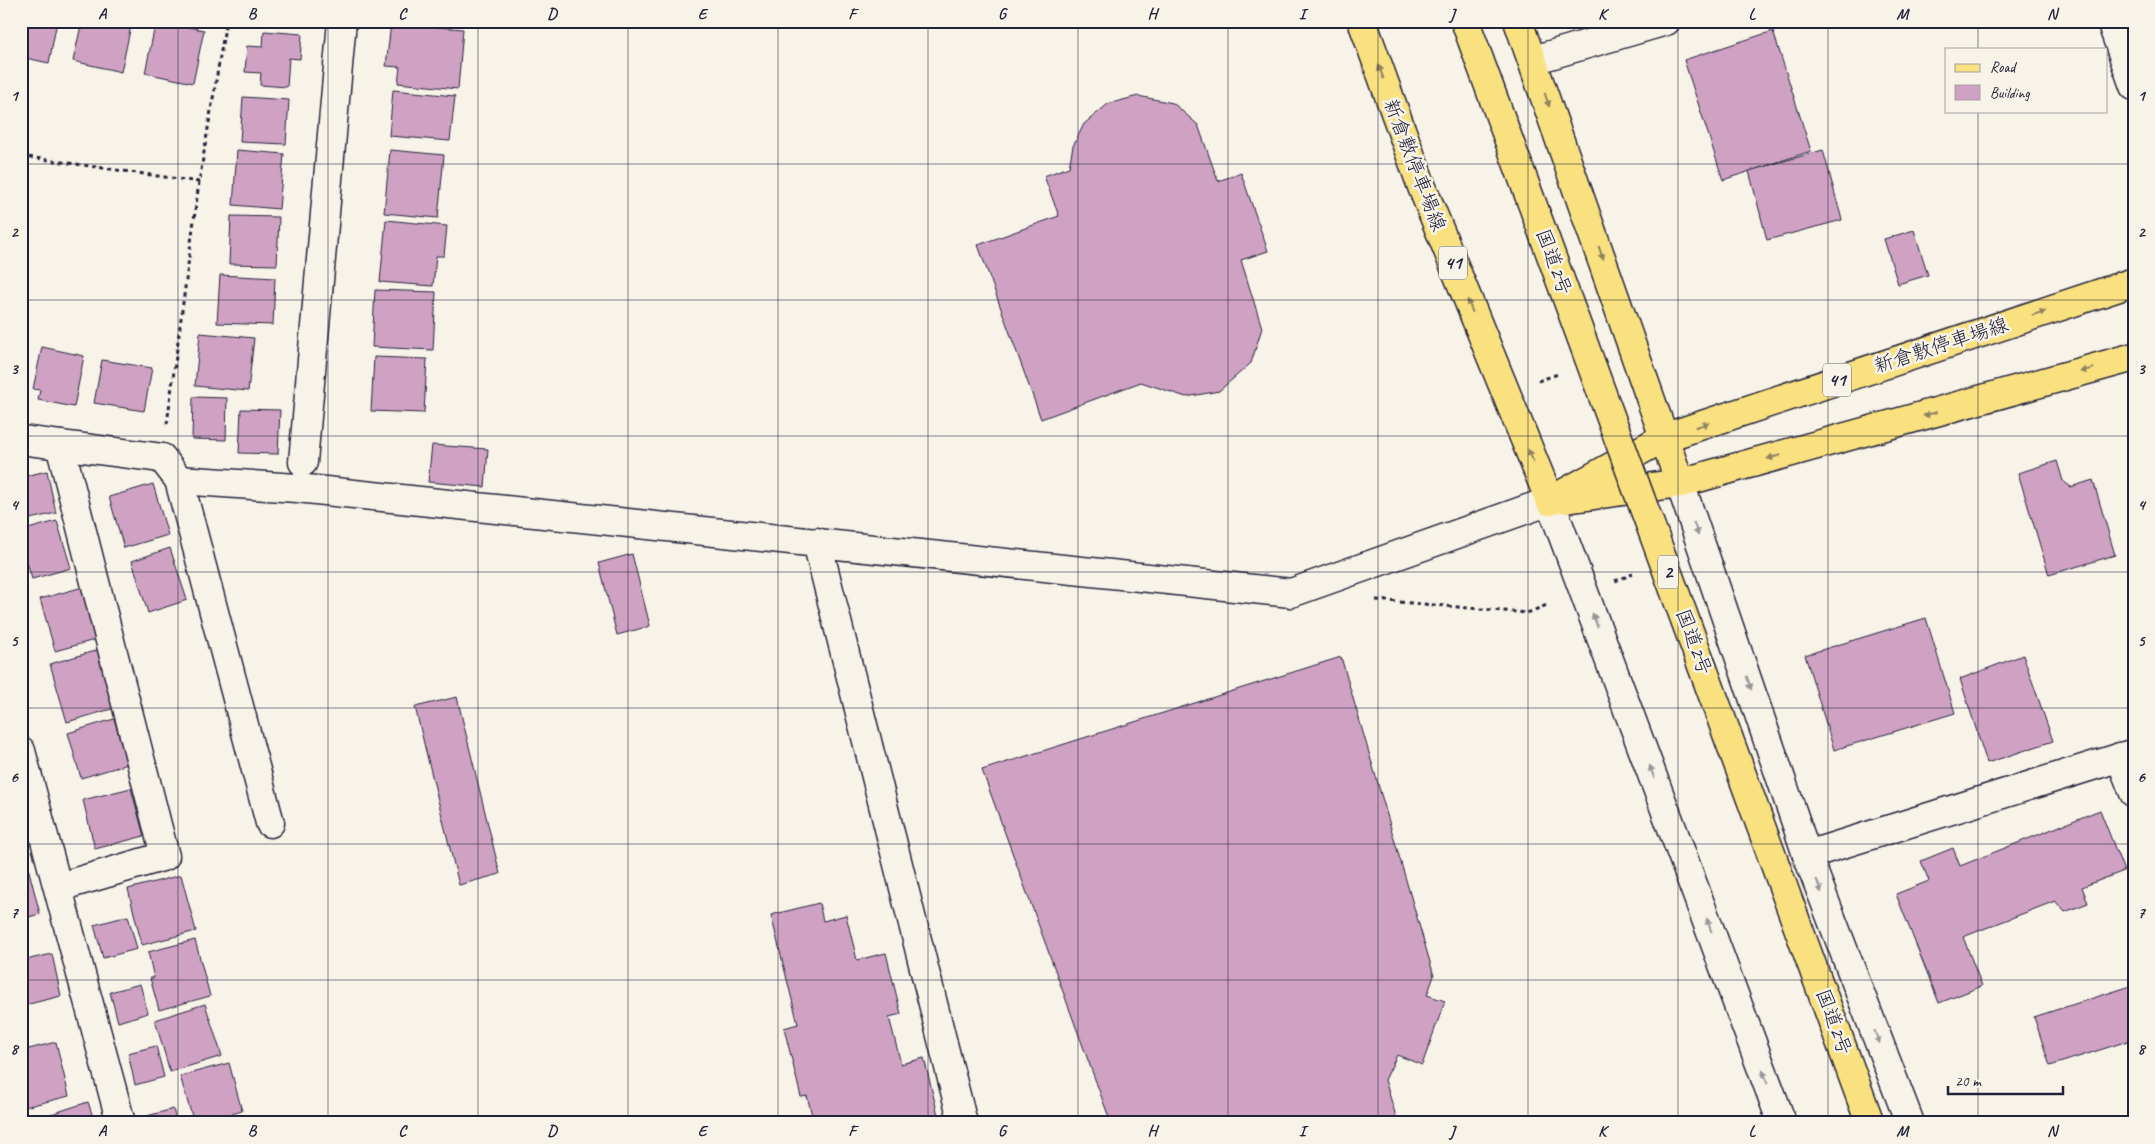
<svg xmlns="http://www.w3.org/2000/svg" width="2155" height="1144" viewBox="0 0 2155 1144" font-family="Caveat,'Klee One',sans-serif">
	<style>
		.building { fill: #cfa2c4; stroke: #22223b }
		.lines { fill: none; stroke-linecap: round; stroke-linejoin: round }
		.minor-casing { stroke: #22223b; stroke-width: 31 }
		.major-casing { stroke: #22223b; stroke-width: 31 }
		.path { stroke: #22223b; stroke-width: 3; stroke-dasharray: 4 4; stroke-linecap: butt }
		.minor { stroke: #f7f3e8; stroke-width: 28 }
		.major { stroke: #fae180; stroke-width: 28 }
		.highway-bridge-casing { stroke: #22223b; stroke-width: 31; stroke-linecap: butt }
		.highway-bridge { stroke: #fae180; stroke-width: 28 }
		.oneway { fill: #8e825e }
		.oneway2 { fill: #97959a }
		.grid { fill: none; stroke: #22223b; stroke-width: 1; stroke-opacity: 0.55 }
		.labels { text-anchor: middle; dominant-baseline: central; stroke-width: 5; stroke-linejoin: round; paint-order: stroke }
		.shield { fill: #f7f3e8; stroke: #62616f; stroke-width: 1 }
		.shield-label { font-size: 19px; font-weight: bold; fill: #22223b }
		.street-label { font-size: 20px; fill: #22223b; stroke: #f7f3e8 }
		.neatline { fill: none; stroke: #22223b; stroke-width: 2 }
		.grid-label { font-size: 16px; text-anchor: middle; font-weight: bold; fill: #22223b }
	</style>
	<rect width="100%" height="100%" fill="#f7f3e8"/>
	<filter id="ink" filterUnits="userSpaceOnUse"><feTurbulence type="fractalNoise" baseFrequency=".02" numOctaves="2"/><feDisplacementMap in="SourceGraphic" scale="10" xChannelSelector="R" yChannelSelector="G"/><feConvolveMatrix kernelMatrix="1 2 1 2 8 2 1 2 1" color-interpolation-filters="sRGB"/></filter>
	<g filter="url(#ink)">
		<!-- building -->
		<g class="building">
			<polygon points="21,21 57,21 49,63 21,57"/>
			<polygon points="82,21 132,21 121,72 73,61"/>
			<polygon points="156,21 204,30 193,83 145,73"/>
			<polygon points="391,23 463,29 458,89 398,83 400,67 386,66"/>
			<polygon points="264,31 302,34 300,59 289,58 287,87 260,85 261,73 245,72 247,46 263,47"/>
			<polygon points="1773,31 1811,151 1723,180 1684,60"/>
			<polygon points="393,90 455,96 450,141 389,136"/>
			<polygon points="1138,96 1173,103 1198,125 1218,181 1241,173 1268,251 1241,260 1262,328 1251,363 1219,391 1186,397 1141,382 1041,419 978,245 1059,216 1044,176 1069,167 1073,146 1084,124 1108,104"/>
			<polygon points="243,97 289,100 286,144 240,142"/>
			<polygon points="237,150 284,154 279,209 233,205"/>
			<polygon points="390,150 444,155 438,218 384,213"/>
			<polygon points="1823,150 1842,220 1767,240 1749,171"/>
			<polygon points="231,216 279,217 277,265 229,264"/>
			<polygon points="386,220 447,226 444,256 436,256 433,286 380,282"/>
			<polygon points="1914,230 1928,275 1898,284 1884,239"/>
			<polygon points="220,275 275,278 273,325 217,323"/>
			<polygon points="375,290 436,292 433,350 372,347"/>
			<polygon points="200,333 254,338 248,391 195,386"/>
			<polygon points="42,347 84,356 74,407 38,400 40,390 33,389"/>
			<polygon points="374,357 427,359 424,413 371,411"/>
			<polygon points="102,360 152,368 144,411 94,403"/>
			<polygon points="193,397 227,398 226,440 192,439"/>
			<polygon points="241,409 280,410 278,454 239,453"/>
			<polygon points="432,445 488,449 485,487 428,482"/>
			<polygon points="2134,454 2134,477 2131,476 2131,464"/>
			<polygon points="2057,461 2063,481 2071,487 2093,480 2115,555 2049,575 2018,473"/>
			<polygon points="47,471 56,513 21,521 21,477"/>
			<polygon points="153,484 168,535 124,548 109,497"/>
			<polygon points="57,521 71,568 32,579 21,542 21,531"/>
			<polygon points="170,548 187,600 148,613 132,561"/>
			<polygon points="632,554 650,626 617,635 599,563"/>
			<polygon points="83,587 98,639 55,651 40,599"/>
			<polygon points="1926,618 1955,713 1834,750 1805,655"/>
			<polygon points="98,650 115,708 67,722 50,664"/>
			<polygon points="2023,655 2053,741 1987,763 1960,679"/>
			<polygon points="1341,657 1434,976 1427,995 1445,1001 1422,1065 1397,1055 1385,1080 1398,1123 1111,1123 982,770"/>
			<polygon points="457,697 500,874 459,885 415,707"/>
			<polygon points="114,719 128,764 81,778 68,733"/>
			<polygon points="131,788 144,836 95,849 83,800"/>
			<polygon points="2100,810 2124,871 2082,887 2088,903 2065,912 2055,901 1963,937 1982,986 1939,1003 1896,894 1929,881 1921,861 1953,848 1960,866"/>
			<polygon points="28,867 40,914 21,919 21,868"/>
			<polygon points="181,875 196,931 142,945 128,889"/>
			<polygon points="819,903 823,921 846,915 857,960 886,953 901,1014 889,1017 901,1064 924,1058 940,1123 814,1123 807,1096 801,1097 784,1028 798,1024 771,915"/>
			<polygon points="128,916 137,949 103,958 94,925"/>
			<polygon points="195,940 210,996 159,1010 150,978 154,978 148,952"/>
			<polygon points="52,954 61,996 21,1006 21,961"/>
			<polygon points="140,984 148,1013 118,1022 110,992"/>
			<polygon points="2134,985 2134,1039 2050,1066 2034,1017"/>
			<polygon points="205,1004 222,1056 170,1072 155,1020"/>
			<polygon points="56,1042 69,1096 21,1108 21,1051"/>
			<polygon points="156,1046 164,1077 135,1085 128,1053"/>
			<polygon points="229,1063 242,1111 201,1123 194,1123 180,1076"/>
			<polygon points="88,1102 95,1123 33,1123 33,1120"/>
			<polygon points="173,1109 177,1123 148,1123 147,1116"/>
		</g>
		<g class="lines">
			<defs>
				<g id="minor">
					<polyline points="2111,21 2134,86"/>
					<polyline points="1533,60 1666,21"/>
					<polyline points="21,440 162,458 179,480 297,488 1291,593 1550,501 1782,1123"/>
					<polyline points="303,462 342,21"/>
					<polyline points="179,480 270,823"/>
					<polyline points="1680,483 1807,855 1910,1123"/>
					<polyline points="817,542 963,1123"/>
					<polyline points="21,751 121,1123"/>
					<polyline points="2120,757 2134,793"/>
					<polyline points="1807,855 2134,753"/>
					<polyline points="59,887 165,856 60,445"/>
				</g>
				<g id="major">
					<polyline points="1362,21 1422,187 1550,501"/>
					<polyline points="1518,21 1680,483"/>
					<polyline points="1566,499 1680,483 2134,357"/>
					<polyline points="1550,501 1663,438 2134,282"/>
				</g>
			</defs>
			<!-- minor casing -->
			<use href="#minor" class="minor-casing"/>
			<!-- major casing -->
			<use href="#major" class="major-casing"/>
			<!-- path -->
			<g class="path">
				<polyline points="21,156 199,182"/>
				<polyline points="1538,381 1558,374"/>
				<polyline points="167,424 199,182 226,21"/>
				<polyline points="1615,581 1633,574"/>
				<polyline points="1376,600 1527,613 1547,605"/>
			</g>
			<!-- minor -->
			<use href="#minor" class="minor"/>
			<!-- major -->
			<use href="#major" class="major"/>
			<defs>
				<polyline id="highway-bridge" points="1465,21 1870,1123"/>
			</defs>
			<!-- highway-bridge casing -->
			<use href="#highway-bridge" class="highway-bridge-casing"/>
			<!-- highway-bridge -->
			<use href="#highway-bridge" class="highway-bridge"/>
		</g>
		<!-- one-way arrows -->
		<defs><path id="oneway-solid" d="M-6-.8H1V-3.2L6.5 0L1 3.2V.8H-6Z" transform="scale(1.25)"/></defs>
		<g class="oneway">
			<use href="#oneway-solid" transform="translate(1381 72) rotate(-110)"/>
			<use href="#oneway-solid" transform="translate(1547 100) rotate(71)"/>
			<use href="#oneway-solid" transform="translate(1601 253) rotate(71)"/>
			<use href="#oneway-solid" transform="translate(1470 306) rotate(-112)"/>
			<use href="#oneway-solid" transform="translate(2039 313) rotate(-18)"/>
			<use href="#oneway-solid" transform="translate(2087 370) rotate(165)"/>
			<use href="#oneway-solid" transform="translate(1930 414) rotate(165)"/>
			<use href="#oneway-solid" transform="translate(1702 425) rotate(-19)"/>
			<use href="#oneway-solid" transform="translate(1531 456) rotate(-113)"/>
			<use href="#oneway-solid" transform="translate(1774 457) rotate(165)"/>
		</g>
		<g class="oneway2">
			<use href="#oneway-solid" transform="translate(1696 529) rotate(70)"/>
			<use href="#oneway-solid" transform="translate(1595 620) rotate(-110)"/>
			<use href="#oneway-solid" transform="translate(1749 683) rotate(71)"/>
			<use href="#oneway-solid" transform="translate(1652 772) rotate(-110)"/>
			<use href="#oneway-solid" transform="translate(1819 886) rotate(69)"/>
			<use href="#oneway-solid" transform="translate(1709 925) rotate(-110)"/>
			<use href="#oneway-solid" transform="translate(1877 1037) rotate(69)"/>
			<use href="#oneway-solid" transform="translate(1765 1077) rotate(-110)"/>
		</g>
	</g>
	<!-- grid -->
	<path class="grid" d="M178,21V1123M328,21V1123M478,21V1123M628,21V1123M778,21V1123M928,21V1123M1078,21V1123M1228,21V1123M1378,21V1123M1528,21V1123M1678,21V1123M1828,21V1123M1978,21V49M1978,111V1123M21,164H2134M21,300H2134M21,436H2134M21,572H2134M21,708H2134M21,844H2134M21,980H2134"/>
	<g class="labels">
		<!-- shield labels -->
		<g class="shield">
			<rect x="1439" y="246.5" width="28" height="33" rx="4"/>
			<rect x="1823" y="363.5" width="28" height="33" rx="4"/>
			<rect x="1658" y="555.5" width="20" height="33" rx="4"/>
		</g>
		<g class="shield-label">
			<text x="1453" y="263">41</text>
			<text x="1837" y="380">41</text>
			<text x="1668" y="572">2</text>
		</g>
		<!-- street labels -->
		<g class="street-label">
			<text transform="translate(1415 165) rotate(69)">新倉敷停車場線</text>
			<text transform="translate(1554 262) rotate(70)">国道2号</text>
			<text transform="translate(1941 345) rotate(-18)">新倉敷停車場線</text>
			<text transform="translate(1694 642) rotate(70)">国道2号</text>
			<text transform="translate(1834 1022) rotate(70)">国道2号</text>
		</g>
	</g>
	<!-- margin -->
	<rect width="2155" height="1144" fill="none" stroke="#f7f3e8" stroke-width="55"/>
	<!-- legend -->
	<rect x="1945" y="48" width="162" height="65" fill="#f7f3e8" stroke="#a29fa3"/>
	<rect x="1955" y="64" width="25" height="8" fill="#fae180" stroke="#a29fa3"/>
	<text x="1990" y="72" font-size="15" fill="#22223b">Road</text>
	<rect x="1955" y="85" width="25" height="15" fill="#cfa2c4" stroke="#a29fa3"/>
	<text x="1990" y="98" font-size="15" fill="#22223b">Building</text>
	<!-- scale -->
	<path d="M1948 1086v8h115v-8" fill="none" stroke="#22223b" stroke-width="2.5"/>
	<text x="1955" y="1086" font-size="15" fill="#22223b" stroke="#f7f3e8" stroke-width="4" paint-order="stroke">20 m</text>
	<rect x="28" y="28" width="2100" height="1088" class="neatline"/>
	<g class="grid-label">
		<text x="102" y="19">A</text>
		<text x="252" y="19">B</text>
		<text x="402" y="19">C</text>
		<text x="552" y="19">D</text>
		<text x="702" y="19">E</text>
		<text x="852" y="19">F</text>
		<text x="1002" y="19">G</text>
		<text x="1152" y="19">H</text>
		<text x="1302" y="19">I</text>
		<text x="1452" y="19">J</text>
		<text x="1602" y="19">K</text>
		<text x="1752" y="19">L</text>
		<text x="1902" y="19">M</text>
		<text x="2052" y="19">N</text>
		<text x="14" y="101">1</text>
		<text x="2141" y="101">1</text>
		<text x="14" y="237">2</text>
		<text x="2141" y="237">2</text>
		<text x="14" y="374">3</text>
		<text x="2141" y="374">3</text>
		<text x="14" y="510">4</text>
		<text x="2141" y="510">4</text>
		<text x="14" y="646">5</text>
		<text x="2141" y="646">5</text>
		<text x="14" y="782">6</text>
		<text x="2141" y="782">6</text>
		<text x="14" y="918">7</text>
		<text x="2141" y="918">7</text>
		<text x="14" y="1054">8</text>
		<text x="2141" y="1054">8</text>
		<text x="102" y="1136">A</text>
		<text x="252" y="1136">B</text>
		<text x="402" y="1136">C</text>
		<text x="552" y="1136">D</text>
		<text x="702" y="1136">E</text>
		<text x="852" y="1136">F</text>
		<text x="1002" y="1136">G</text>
		<text x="1152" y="1136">H</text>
		<text x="1302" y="1136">I</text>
		<text x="1452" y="1136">J</text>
		<text x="1602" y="1136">K</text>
		<text x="1752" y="1136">L</text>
		<text x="1902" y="1136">M</text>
		<text x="2052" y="1136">N</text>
	</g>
</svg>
